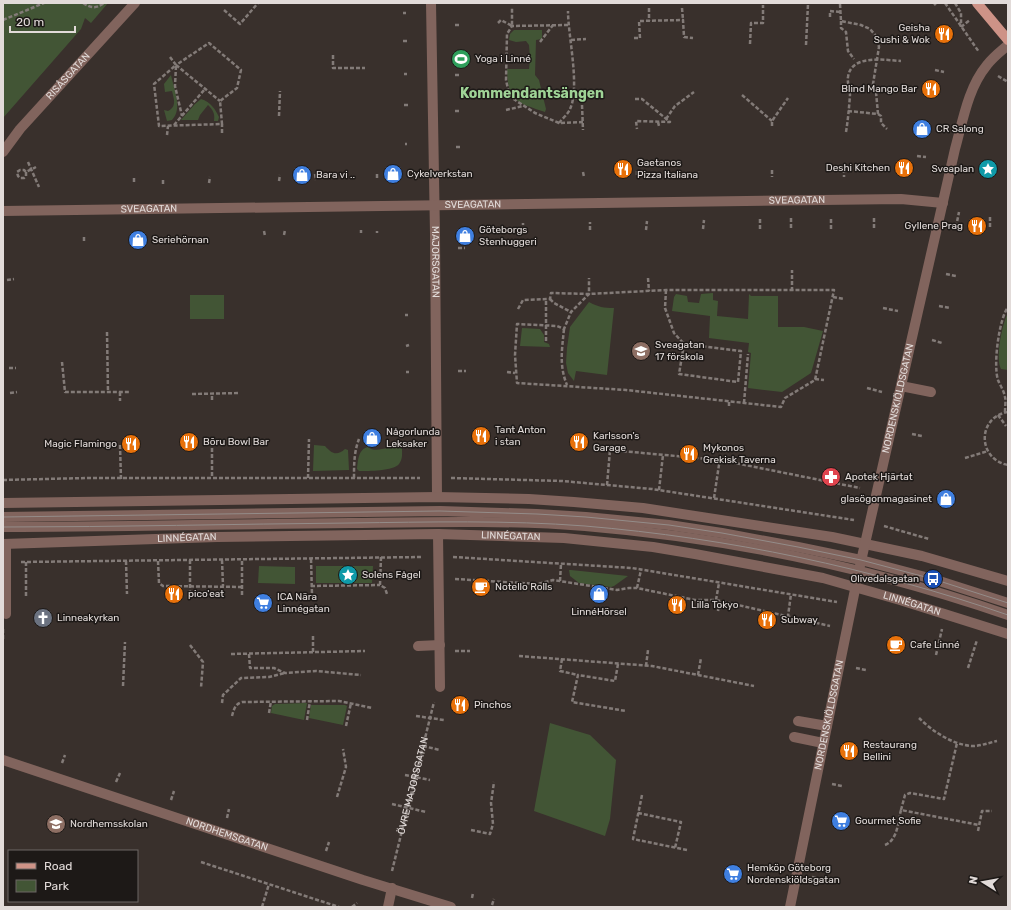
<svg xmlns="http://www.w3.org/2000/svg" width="1011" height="910" viewBox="0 0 1011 910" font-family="Rubik,sans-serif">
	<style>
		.green { fill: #425535 }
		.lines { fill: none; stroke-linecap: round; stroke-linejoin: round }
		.path { stroke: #837b78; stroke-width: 2.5; stroke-dasharray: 4 2; stroke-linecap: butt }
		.minor { stroke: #81645d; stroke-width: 10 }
		.major { stroke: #ce9387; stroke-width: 10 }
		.tram { stroke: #948c89; stroke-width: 1 }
		.labels { text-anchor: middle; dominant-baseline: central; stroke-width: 3; stroke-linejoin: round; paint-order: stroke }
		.poi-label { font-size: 10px; fill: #e2dbd9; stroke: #1d1917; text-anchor: start }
		.street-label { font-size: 10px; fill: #e2dbd9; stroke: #1d1917 }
		.district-label { font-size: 14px; font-weight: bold; fill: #9fd396; stroke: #1d1917 }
	</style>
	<rect width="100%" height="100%" fill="#39302c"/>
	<!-- green -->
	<g class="green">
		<polygon points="3,3 108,3 91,23 85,18 81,29 3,118"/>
		<path d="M514,30H542V39L536,40L535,75L539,80L546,109L545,112C516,102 508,102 507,69H529L530,58L529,45L526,41L516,42L509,40L510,34Z"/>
		<path d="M171,75C174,89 183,109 172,120L167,121L164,110L168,111C177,107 174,99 172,91L165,92L164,84Z"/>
		<path d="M201,99C211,102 215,109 219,117L218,121H214C215,113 213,110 208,105L200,115L198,120H181L195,104Z"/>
		<polygon points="713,293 713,300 718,301 717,316 748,319 749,294 751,296 778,296 778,327 804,327 823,331 811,373 782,392 748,388 751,353 748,352 749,343 709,338 710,316 672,311 674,297 676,294 687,296 688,302 699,303 701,294"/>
		<rect x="190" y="295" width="34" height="24"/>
		<path d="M589,302C598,307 604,308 614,308L607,375L576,371L574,381L568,373L566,363L567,348L570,327Z"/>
		<path d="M1008,313V370L1001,369C995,358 1002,324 1008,313Z"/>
		<polygon points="522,328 540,329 544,335 544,342 549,344 550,347 520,346"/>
		<path d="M314,445L325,446C332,454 337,456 345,449L348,450L349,470L313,471Z"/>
		<path d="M368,447C374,452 381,449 388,448C392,448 397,448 402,448C402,453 403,459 399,464C394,471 368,471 359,471L357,469C358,461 358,449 368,447Z"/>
		<polygon points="259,566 295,567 295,584 258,583"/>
		<polygon points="316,566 373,566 372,583 316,583"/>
		<polygon points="569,570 571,570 628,576 614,586 611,587 579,583 570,576"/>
		<polygon points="307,703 304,720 271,713 272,706 275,704"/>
		<polygon points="311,705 345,705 347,706 343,725 309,718"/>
		<polygon points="550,723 590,735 616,760 610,819 605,836 534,811"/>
	</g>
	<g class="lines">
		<!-- path -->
		<g class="path">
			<path d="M83,3C91,8 96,9 104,3"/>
			<polyline points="945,3 979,52"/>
			<polyline points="955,3 961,13 961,27"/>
			<polyline points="840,4 841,21 861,25 870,29 876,36 879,47 873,84 876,92 878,114"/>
			<polyline points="934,5 936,3"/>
			<polyline points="649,8 649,21"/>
			<polyline points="682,8 683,20"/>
			<polyline points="224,10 240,24 258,3"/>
			<polyline points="403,13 406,13"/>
			<polyline points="830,17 830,11 840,12"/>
			<polyline points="3,20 44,3"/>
			<polyline points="841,21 841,28 846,32 848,51 854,59"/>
			<polyline points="498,23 501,20 512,26 512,8"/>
			<polyline points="455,25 460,25"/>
			<polyline points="568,25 512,26 507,34 506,80 508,89 512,98 535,113 559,123 583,122"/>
			<polyline points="961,27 970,20"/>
			<polyline points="634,38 640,38 639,21 683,20 684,37 693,38"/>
			<polyline points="571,40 586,39"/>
			<polyline points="403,41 407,41"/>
			<polyline points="540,42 553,25"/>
			<polyline points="750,44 751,23 763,23 763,5"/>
			<polyline points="806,45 808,4"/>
			<polyline points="333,55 333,68 365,68"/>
			<polyline points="170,57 176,65 154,84 159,126 222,124 220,101 237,88 241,70 209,43 176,65"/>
			<polyline points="176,65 220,101"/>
			<polyline points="176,66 175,86 182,116"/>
			<polyline points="935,70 944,72"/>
			<polyline points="404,74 407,74"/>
			<polyline points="455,75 461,75"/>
			<polyline points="998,76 1008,82"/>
			<polyline points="742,95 772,121"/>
			<polyline points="573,98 587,99"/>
			<polyline points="635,99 642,99 670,122 636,121 637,129"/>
			<polyline points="404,105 408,105"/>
			<polyline points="582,105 583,130"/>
			<polyline points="506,110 523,106"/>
			<polyline points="455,111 461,111"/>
			<polyline points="848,111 878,114 881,116 881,123 887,129"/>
			<polyline points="279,116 280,91"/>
			<polyline points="666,119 675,106 694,92"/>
			<polyline points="658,122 659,126"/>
			<path d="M559,123C562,119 567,115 569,111C581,90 568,37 568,11"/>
			<polyline points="174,125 205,89"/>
			<polyline points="772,126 772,121 788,98"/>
			<path d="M846,132C848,120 849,108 850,95C850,89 847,83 848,77C851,54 885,60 901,61"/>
			<polyline points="222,133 222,124"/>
			<polyline points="167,135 168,126"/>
			<polyline points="405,144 407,144"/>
			<polyline points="456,147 462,147"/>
			<polyline points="917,156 926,157"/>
			<polyline points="28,162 39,187"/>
			<polyline points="844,169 844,177"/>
			<polyline points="772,170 772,177"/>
			<polyline points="637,171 637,177"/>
			<polyline points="26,172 26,176 24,178 20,178 18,176 17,172 20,170 24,170 26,172 36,167"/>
			<polyline points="583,172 584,177"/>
			<polyline points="315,174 316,180"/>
			<polyline points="377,174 377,179"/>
			<polyline points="134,178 134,184"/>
			<polyline points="279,181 280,175"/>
			<polyline points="209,183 210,177"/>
			<polyline points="163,184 163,178"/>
			<polyline points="791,218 791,229"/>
			<polyline points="760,219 760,229"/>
			<polyline points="956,227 959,212"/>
			<polyline points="990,227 990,215"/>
			<polyline points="874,228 874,216"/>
			<polyline points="703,229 704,220"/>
			<polyline points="831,229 831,217"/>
			<polyline points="590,230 590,222"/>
			<polyline points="646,230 647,221"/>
			<polyline points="264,231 265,236"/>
			<polyline points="377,231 377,233"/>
			<polyline points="523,231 523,223"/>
			<polyline points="361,233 361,230"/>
			<polyline points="284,235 285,230"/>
			<polyline points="156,239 156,233"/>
			<polyline points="84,241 84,235"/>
			<polyline points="458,248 465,248"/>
			<polyline points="946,274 956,276"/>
			<polyline points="648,278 649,291"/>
			<polyline points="7,280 14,279"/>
			<polyline points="666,290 665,308 674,333 684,344 741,351 738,382 679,374 684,344"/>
			<polyline points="792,291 792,270"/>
			<polyline points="833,297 844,299"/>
			<polyline points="550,299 554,303 571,312"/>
			<polyline points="939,306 950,308"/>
			<polyline points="883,308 898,311"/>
			<polyline points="518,309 523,300 550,299 551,293 589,294 666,290 834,290 815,380 785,398 781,407 626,390 517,383 515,355 517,324 557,326 564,329 571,312 589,294 589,278"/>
			<polyline points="405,315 408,315"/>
			<path d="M564,329C562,349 559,366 567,385"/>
			<polyline points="107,332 108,392"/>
			<polyline points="932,340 942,343"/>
			<polyline points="546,341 546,299"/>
			<polyline points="406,346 409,345"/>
			<polyline points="62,362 65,392 130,392"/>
			<polyline points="9,368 16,368"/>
			<polyline points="458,371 466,371"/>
			<polyline points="406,372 409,372"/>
			<polyline points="507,372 515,373"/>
			<polyline points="815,379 824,380"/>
			<polyline points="867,388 882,392"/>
			<polyline points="120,392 120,401"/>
			<polyline points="10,393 17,392"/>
			<polyline points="192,394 240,393"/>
			<polyline points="212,400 212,394"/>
			<polyline points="744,403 748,354"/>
			<polyline points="729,406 729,401"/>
			<path d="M1005,412C1005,407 1006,401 1005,397C1004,391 1000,385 998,380C993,365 999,319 1008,307"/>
			<path d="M1008,412C977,417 977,459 1008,465"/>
			<polyline points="998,415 1006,426"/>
			<polyline points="912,434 922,436"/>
			<polyline points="212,442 212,478"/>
			<polyline points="120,445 121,479"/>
			<polyline points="965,458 988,451"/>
			<polyline points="308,478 309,439"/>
			<path d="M354,478C354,464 354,452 359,439"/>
			<polyline points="451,478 562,481 652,489 854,520"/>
			<polyline points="3,480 87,478 420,478"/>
			<polyline points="607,485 610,450 720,460 860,488"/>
			<polyline points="659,490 663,455"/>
			<polyline points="714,498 720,458"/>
			<polyline points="884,526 929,539"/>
			<polyline points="381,557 380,585 385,588 387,594"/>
			<polyline points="453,557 632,568 837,602"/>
			<polyline points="311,559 312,595"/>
			<polyline points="190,560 190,594"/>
			<polyline points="222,560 223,586"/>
			<polyline points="126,561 127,594"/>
			<polyline points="158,561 159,583 163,586 242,587"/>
			<polyline points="21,562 422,557"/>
			<polyline points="26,562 26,596"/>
			<polyline points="455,579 538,584 553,580 617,590 629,588 637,588 695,600 716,600 830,626"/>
			<polyline points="560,581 561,564"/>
			<polyline points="311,586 380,585"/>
			<polyline points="501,588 501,582"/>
			<polyline points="637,588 641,570"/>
			<polyline points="242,595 242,560"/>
			<polyline points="716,600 719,583"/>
			<polyline points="718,611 720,601"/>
			<polyline points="785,623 788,616 791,594"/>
			<polyline points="313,636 313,653"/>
			<polyline points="3,639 3,629"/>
			<polyline points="190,645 203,662 201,688"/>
			<polyline points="455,651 470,651"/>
			<polyline points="231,654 365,651"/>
			<polyline points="249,654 250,668 274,668 285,673 316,671 361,675"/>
			<polyline points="936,655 942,629"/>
			<polyline points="519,656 652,666 754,686"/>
			<polyline points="562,659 560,671 578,675"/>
			<polyline points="618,664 615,681 578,675 572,702 626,711"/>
			<polyline points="646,666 648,650"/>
			<polyline points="856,668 866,670"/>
			<polyline points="968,668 977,640"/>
			<polyline points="698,675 701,658"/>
			<polyline points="123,686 125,642"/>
			<polyline points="222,703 223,695 241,678 269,677 285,673"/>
			<polyline points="269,713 271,701"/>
			<path d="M232,716C234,709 235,704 242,702L339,701L372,708"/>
			<polyline points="416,716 444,720"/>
			<path d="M919,718C932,731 953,745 972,746C981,746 988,743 997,741"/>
			<polyline points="307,720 310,701"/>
			<polyline points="346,726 351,703"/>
			<polyline points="423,746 440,750"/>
			<polyline points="62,763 65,755"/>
			<polyline points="405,775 430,780"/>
			<polyline points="116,782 120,773"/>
			<polyline points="832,784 842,786"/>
			<polyline points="642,795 633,839 687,850"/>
			<polyline points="337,797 346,767 343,749"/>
			<polyline points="171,800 174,791"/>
			<polyline points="392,804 426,812"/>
			<polyline points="901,810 905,795 910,793 944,799 957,743"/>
			<polyline points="638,813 681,822 675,848"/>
			<polyline points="227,818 229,809"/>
			<polyline points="471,830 490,834 493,824 491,803 494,782"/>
			<polyline points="978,831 982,811 992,811"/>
			<path d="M885,845C898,840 898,821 901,810L979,825"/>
			<polyline points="326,851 329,842"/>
			<polyline points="201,862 339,907"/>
			<path id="s1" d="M392,871L434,702"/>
			<polyline points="812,877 822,879"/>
			<polyline points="472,898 473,893"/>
			<polyline points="492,905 494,899"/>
			<polyline points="262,907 269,884"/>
			<polyline points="352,907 357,903"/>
		</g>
		<!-- minor -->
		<g class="minor">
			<path id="s2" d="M431,3L435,234L437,497"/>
			<path id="s3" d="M3,152L20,129L135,3"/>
			<path id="s4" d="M3,211L901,199L943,203"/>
			<polyline points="901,386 931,392"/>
			<polyline points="3,503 437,497 529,499 574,502 643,508 832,537 922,556 1008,581"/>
			<polyline points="3,517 440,511 537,514 586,517 669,525 722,533 798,547 861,560 933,579 1008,603"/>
			<path d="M3,527C119,527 234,524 350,523C428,522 507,520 585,526C728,538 872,568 1008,615"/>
			<polyline points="438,534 440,687"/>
			<path id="s5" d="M3,544L217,537L438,534L564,538L653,547L695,554L823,578L900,600L1008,634"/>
			<polyline points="6,544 6,614"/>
			<polyline points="418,646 440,645"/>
			<polyline points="798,721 827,726"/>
			<polyline points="794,737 823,743"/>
			<path id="s6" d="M3,760L363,880L451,907"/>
			<polyline points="388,907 392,888"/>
			<path id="s7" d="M790,907L859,570L955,149C963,120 968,88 987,65C993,57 1001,51 1008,45"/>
		</g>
		<!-- major -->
		<polyline class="major" points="977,3 1008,40"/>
		<!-- tram -->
		<g class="tram">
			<polyline points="3,517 440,511 537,514 586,517 669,525 722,533 798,547 861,560 933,579 1008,603"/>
			<path d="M3,527C119,527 234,524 350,523C428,522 507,520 585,526C728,538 872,568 1008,615"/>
		</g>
	</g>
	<!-- icons -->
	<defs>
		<symbol id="restaurant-disc" viewBox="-11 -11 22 22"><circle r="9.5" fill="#e8710a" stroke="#1d1917"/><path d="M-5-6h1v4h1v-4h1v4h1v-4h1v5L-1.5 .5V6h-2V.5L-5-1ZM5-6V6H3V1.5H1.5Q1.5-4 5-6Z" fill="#fff"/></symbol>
		<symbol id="stadium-disc" viewBox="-11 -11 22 22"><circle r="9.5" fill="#2e9e5b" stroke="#1d1917"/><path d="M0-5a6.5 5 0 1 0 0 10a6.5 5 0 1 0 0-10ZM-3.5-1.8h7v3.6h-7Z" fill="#fff"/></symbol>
		<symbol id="shop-disc" viewBox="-11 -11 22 22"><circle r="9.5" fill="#3f7fe0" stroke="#1d1917"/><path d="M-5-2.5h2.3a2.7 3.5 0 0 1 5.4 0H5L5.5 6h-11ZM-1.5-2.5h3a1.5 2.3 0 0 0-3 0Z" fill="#fff"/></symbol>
		<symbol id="sight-disc" viewBox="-11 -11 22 22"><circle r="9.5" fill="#0f9aa8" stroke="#1d1917"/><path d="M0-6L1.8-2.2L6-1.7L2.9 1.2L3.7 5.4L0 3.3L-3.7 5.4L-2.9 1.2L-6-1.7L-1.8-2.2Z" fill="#fff"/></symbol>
		<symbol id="school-disc" viewBox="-11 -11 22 22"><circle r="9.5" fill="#8d6e63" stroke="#1d1917"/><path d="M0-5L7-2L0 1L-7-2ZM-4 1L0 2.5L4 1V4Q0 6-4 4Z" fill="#fff"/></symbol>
		<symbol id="pharmacy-disc" viewBox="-11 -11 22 22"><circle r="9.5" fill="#e0444e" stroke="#1d1917"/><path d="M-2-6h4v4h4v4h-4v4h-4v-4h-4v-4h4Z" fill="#fff"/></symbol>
		<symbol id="bus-disc" viewBox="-11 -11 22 22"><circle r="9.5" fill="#1a4fb4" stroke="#1d1917"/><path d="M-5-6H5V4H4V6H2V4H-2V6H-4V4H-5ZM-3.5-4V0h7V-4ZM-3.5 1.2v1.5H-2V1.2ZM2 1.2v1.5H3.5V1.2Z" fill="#fff"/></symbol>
		<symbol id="cafe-disc" viewBox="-11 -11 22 22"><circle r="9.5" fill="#e8710a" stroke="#1d1917"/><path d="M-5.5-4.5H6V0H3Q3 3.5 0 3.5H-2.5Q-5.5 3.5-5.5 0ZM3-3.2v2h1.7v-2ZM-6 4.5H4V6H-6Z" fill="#fff"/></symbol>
		<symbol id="supermarket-disc" viewBox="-11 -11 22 22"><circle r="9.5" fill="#3f7fe0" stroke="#1d1917"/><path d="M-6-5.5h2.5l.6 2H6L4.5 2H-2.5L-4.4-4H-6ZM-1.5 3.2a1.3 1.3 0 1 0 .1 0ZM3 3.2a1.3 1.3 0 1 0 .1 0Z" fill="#fff"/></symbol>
		<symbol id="church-disc" viewBox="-11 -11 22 22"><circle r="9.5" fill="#6b7280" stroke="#1d1917"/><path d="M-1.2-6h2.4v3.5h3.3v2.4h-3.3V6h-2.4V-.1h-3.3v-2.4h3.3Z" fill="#fff"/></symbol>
	</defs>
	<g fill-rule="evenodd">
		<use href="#restaurant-disc" x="933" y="23" width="22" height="22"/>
		<use href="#stadium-disc" x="450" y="48" width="22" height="22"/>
		<use href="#restaurant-disc" x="920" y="78" width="22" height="22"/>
		<use href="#shop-disc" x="911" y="118" width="22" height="22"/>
		<use href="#restaurant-disc" x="893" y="157" width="22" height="22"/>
		<use href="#restaurant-disc" x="612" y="158" width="22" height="22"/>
		<use href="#sight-disc" x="977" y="158" width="22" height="22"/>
		<use href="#shop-disc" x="382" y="163" width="22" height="22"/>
		<use href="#shop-disc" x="291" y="164" width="22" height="22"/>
		<use href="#restaurant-disc" x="966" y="215" width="22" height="22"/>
		<use href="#shop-disc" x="454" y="225" width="22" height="22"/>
		<use href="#shop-disc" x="127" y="229" width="22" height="22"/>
		<use href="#school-disc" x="630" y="340" width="22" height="22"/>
		<use href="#restaurant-disc" x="470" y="425" width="22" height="22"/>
		<use href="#shop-disc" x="361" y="427" width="22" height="22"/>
		<use href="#restaurant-disc" x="178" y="431" width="22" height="22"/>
		<use href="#restaurant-disc" x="568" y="431" width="22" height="22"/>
		<use href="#restaurant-disc" x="120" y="433" width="22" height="22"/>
		<use href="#restaurant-disc" x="678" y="443" width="22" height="22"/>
		<use href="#pharmacy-disc" x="820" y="466" width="22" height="22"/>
		<use href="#shop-disc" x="935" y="488" width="22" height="22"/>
		<use href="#sight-disc" x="337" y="564" width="22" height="22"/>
		<use href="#bus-disc" x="922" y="568" width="22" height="22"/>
		<use href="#cafe-disc" x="470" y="576" width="22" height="22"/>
		<use href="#restaurant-disc" x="163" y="583" width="22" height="22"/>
		<use href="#shop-disc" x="588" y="583" width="22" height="22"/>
		<use href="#supermarket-disc" x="252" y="592" width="22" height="22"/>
		<use href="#restaurant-disc" x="666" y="594" width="22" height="22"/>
		<use href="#church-disc" x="32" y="607" width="22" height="22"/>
		<use href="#restaurant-disc" x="756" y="609" width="22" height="22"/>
		<use href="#cafe-disc" x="885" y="634" width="22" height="22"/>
		<use href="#restaurant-disc" x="449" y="694" width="22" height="22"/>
		<use href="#restaurant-disc" x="838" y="740" width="22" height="22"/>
		<use href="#supermarket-disc" x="830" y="810" width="22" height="22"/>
		<use href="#school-disc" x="45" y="813" width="22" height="22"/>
		<use href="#supermarket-disc" x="722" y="863" width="22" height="22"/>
	</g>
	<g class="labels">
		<!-- poi labels -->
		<g class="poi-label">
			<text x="930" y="28" text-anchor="end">Geisha<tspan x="930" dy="12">Sushi &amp; Wok</tspan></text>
			<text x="475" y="59">Yoga i Linné</text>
			<text x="917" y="89" text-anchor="end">Blind Mango Bar</text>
			<text x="936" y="129">CR Salong</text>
			<text x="637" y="163">Gaetanos<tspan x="637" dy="12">Pizza Italiana</tspan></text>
			<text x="890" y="168" text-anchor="end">Deshi Kitchen</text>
			<text x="974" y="169" text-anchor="end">Sveaplan</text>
			<text x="407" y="174">Cykelverkstan</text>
			<text x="316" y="175">Bara vi ..</text>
			<text x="963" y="226" text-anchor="end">Gyllene Prag</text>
			<text x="479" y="230">Göteborgs<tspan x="479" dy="12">Stenhuggeri</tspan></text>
			<text x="152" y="240">Seriehörnan</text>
			<text x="655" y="345">Sveagatan<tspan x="655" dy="12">17 förskola</tspan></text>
			<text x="495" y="430">Tant Anton<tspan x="495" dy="12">i stan</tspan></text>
			<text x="386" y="432">Någorlunda<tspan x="386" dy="12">Leksaker</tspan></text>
			<text x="593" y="436">Karlsson's<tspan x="593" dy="12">Garage</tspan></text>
			<text x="203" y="442">Bōru Bowl Bar</text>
			<text x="117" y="444" text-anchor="end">Magic Flamingo</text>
			<text x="703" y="448">Mykonos<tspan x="703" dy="12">Grekisk Taverna</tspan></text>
			<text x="845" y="477">Apotek Hjärtat</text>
			<text x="932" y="499" text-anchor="end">glasögonmagasinet</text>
			<text x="362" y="575">Solens Fågel</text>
			<text x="919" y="579" text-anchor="end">Olivedalsgatan</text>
			<text x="495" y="587">Notello Rolls</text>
			<text x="188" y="594">pico'eat</text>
			<text x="277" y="597">ICA Nära<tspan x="277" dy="12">Linnégatan</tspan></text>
			<text x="691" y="605">Lilla Tokyo</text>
			<text x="599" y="612" text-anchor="middle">LinnéHörsel</text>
			<text x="57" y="618">Linneakyrkan</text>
			<text x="781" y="620">Subway</text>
			<text x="910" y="645">Cafe Linné</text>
			<text x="474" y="705">Pinchos</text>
			<text x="863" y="745">Restaurang<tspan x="863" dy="12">Bellini</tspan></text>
			<text x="855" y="821">Gourmet Sofie</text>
			<text x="70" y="824">Nordhemsskolan</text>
			<text x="747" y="868">Hemköp Göteborg<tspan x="747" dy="12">Nordenskiöldsgatan</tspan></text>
		</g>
		<!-- street labels -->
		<g class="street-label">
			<text stroke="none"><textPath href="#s3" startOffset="100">RISÅSGATAN</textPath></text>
			<text stroke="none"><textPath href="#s4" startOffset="794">SVEAGATAN</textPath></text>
			<text stroke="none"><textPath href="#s4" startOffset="470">SVEAGATAN</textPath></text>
			<text stroke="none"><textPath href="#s4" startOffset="146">SVEAGATAN</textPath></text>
			<text stroke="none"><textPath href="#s2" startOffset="259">MAJORSGATAN</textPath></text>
			<text stroke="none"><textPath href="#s7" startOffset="520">NORDENSKIÖLDSGATAN</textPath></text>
			<text stroke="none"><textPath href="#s5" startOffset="508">LINNÉGATAN</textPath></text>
			<text stroke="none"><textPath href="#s5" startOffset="184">LINNÉGATAN</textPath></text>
			<text stroke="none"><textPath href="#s5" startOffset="916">LINNÉGATAN</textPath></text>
			<text stroke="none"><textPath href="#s7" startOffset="196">NORDENSKIÖLDSGATAN</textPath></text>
			<text stroke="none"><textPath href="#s1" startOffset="88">ÖVRE MAJORSGATAN</textPath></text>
			<text stroke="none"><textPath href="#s6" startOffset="236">NORDHEMSGATAN</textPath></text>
		</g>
		<!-- district labels -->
		<g class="district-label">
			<text x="532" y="93">Kommendantsängen</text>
		</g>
	</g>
	<!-- border -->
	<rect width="1011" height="910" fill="none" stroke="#e2dbd9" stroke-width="8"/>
	<!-- legend -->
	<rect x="8" y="850" width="130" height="52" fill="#1d1917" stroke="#6c6765"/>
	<rect x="16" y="863" width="20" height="6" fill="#ce9387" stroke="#6c6765"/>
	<text x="44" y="870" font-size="12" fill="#e2dbd9">Road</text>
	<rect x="16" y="880" width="20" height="12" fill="#425535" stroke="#6c6765"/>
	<text x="44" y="890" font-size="12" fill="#e2dbd9">Park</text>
	<!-- north arrow -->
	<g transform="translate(983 882) rotate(281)" stroke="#1d1917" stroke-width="3" paint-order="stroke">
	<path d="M0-3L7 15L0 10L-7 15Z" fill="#e2dbd9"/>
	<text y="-6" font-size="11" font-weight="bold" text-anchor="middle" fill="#e2dbd9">N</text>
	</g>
	<!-- scale -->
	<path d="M10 26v6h65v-6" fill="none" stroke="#e2dbd9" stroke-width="2"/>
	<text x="16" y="26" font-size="12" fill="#e2dbd9" stroke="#1d1917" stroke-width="3" paint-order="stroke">20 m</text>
</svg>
